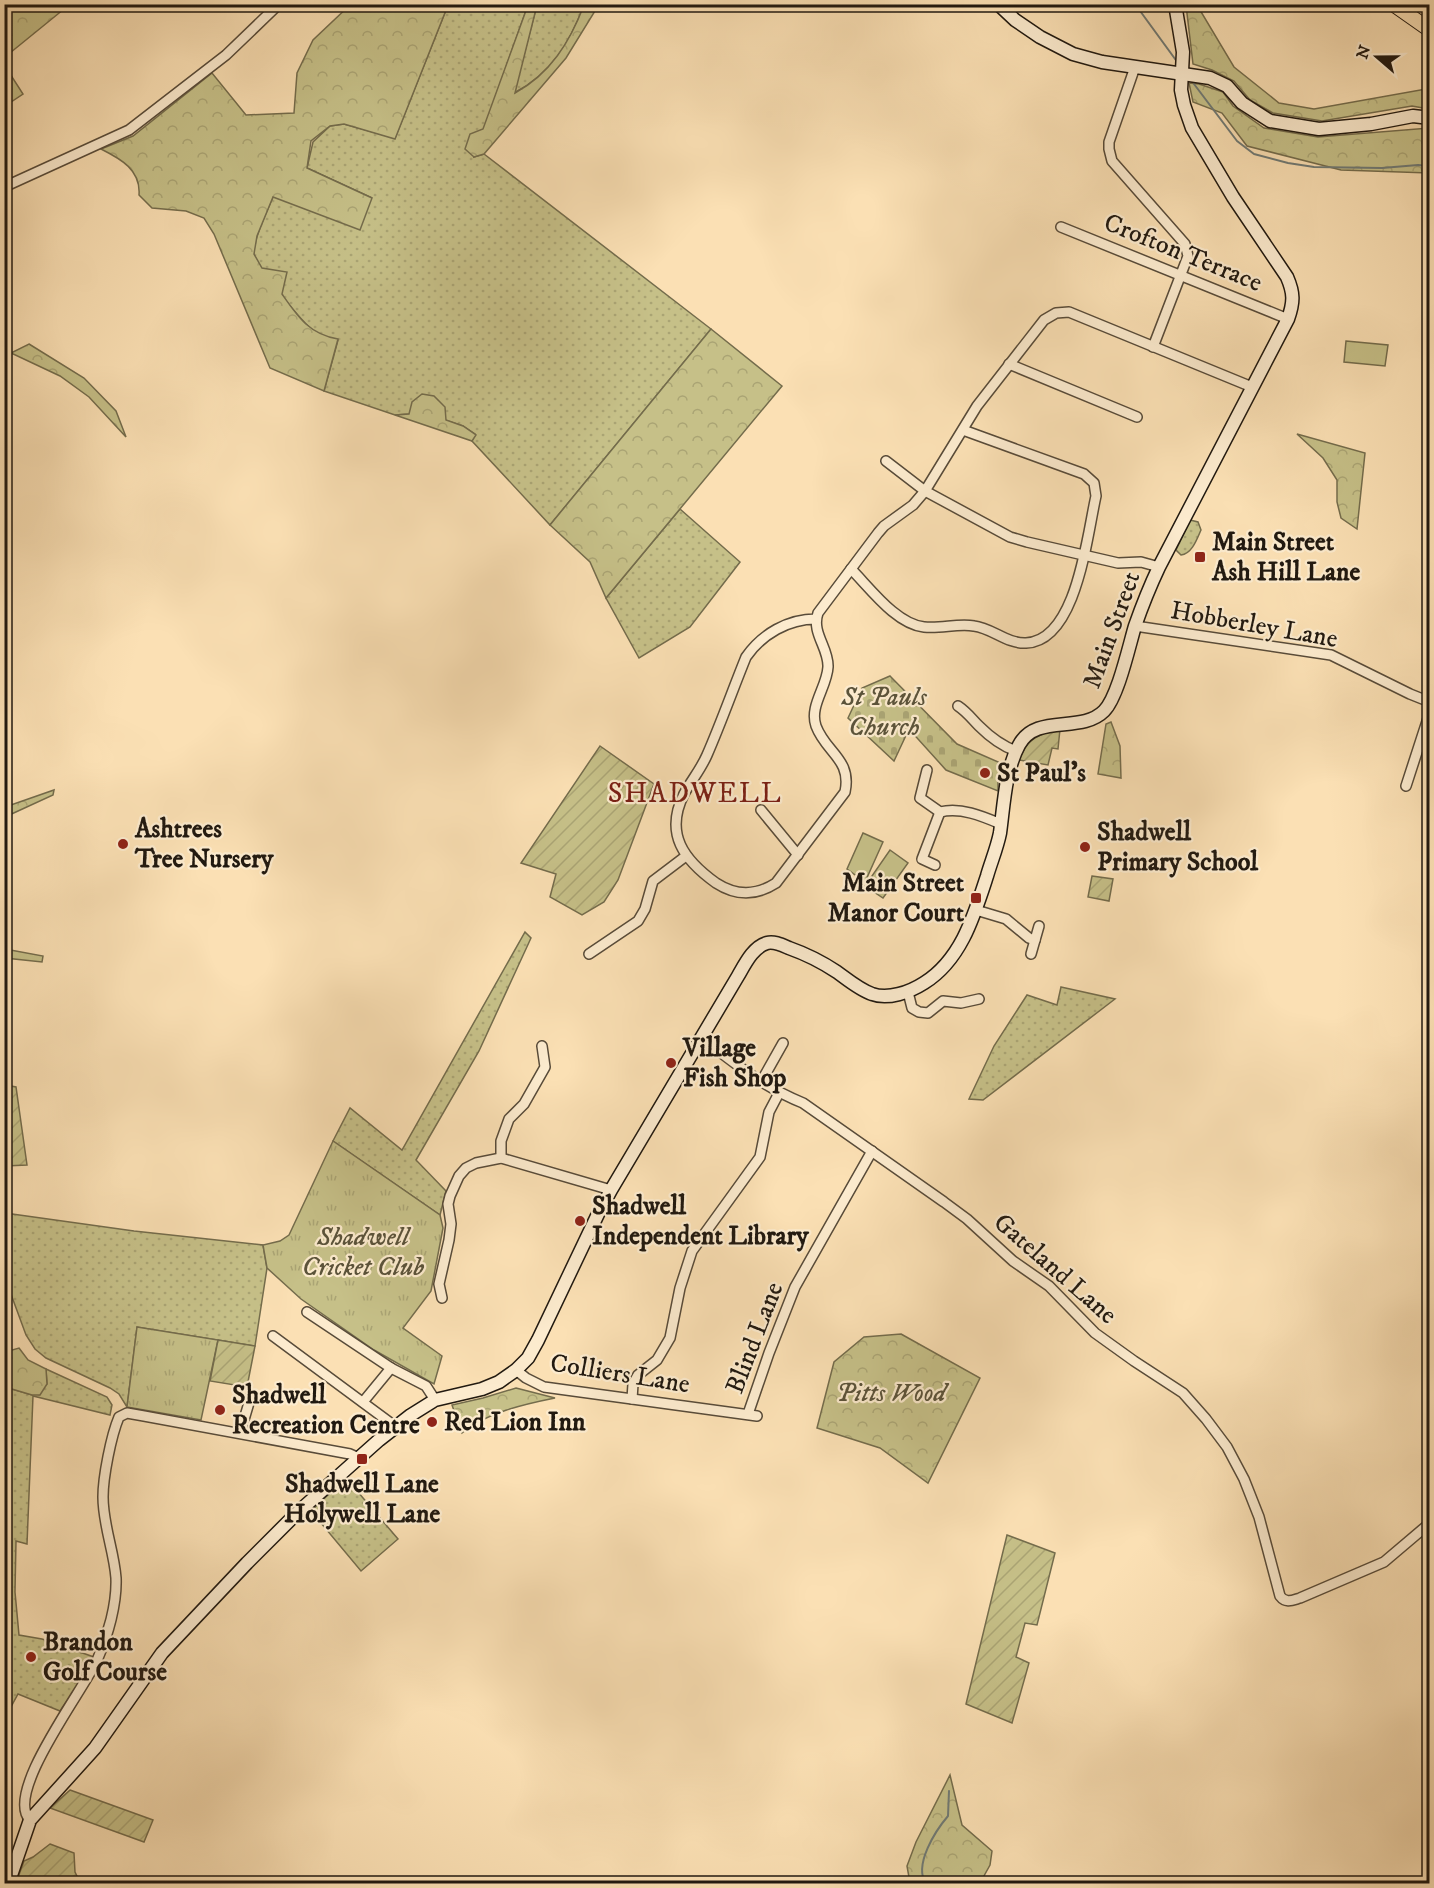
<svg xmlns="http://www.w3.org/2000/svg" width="1434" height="1888" viewBox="0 0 1434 1888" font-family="'IM FELL DW Pica',serif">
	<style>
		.grass { fill: url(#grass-dots); stroke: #746c4c; stroke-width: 1.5 }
		.forest { fill: url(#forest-crowns); stroke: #746c4c; stroke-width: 1.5 }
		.cemetery { fill: url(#cemetery-stones); stroke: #746c4c; stroke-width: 1.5 }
		.park { fill: url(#park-tufts); stroke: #746c4c; stroke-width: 1.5 }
		.garden { fill: url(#garden-furrows); stroke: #746c4c; stroke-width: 1.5 }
		.pitch { fill: #c6c088; stroke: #746c4c; stroke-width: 1.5 }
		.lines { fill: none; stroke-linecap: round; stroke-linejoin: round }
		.stream { stroke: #707a75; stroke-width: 2 }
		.street-casing { stroke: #584b39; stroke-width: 12 }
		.secondary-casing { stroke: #211910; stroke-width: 15 }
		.primary-casing { stroke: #211910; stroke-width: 16 }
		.street { stroke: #fcebce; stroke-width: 9 }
		.secondary { stroke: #fcebce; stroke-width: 12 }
		.primary { stroke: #fbe0b4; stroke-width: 14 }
		.poi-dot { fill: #8f2418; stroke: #fcebce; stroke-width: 2 }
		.labels { text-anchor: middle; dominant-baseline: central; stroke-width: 4.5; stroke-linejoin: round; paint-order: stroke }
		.street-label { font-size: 26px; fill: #211910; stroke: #fcebce }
		.poi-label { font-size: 26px; font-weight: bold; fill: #211910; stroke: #fcebce; text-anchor: start }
		.park-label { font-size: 26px; font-style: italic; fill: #5b533a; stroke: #fcebce }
		.quarter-label { font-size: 28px; letter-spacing: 1.5px; fill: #7a1f14; stroke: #fcebce }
	</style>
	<defs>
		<pattern id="grass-dots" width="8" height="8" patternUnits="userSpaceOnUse" patternTransform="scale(1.5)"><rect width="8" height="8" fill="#c6c088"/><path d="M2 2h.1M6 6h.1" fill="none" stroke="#aaa474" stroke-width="1.8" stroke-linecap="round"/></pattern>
		<pattern id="forest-crowns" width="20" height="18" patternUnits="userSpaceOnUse" patternTransform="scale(1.5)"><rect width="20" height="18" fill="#c6c088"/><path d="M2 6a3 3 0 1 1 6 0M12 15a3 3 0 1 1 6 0" fill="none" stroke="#aaa474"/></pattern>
		<pattern id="cemetery-stones" width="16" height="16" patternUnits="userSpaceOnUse" patternTransform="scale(1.5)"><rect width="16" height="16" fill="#c6c088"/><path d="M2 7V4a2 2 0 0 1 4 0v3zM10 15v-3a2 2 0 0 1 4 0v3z" fill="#aaa474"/></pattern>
		<pattern id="park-tufts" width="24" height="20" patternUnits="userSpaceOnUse" patternTransform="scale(1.5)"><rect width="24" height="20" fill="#c6c088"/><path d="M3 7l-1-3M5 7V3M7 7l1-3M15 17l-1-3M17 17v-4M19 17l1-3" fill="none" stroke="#aaa474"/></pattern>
		<pattern id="garden-furrows" width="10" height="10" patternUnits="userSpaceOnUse" patternTransform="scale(1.5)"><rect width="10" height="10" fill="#c6c088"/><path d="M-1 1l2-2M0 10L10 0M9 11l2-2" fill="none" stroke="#aaa474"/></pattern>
	</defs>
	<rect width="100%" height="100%" fill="#fbe0b4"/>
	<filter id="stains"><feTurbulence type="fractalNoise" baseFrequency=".00333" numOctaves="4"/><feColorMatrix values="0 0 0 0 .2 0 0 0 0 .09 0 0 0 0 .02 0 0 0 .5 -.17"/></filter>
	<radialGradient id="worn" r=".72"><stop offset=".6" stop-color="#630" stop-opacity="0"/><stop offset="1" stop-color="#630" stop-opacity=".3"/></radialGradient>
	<!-- grass -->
	<g class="grass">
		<path d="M448,5H528L474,157L484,154L711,329L550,525L472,441L475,434L463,426L445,420L409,414L395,415L324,391L338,340C333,339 325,338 320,336C307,329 256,267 254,254C252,241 268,209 273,197L372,198L307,168L313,142L330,126L344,124L395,138Z"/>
		<path d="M537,5H584C569,44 552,73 514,93Z"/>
		<polygon points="680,509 740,562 690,627 639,658 606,598"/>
		<path d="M1190,520L1198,522L1201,530C1197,539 1192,554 1181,555L1176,550Z"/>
		<polygon points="525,932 531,938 479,1051 416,1160 446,1191 440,1215 333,1141 350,1108 402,1150"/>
		<polygon points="1061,987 1115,999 983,1100 969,1099 994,1046 1027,995 1057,1005"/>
		<polygon points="5,1213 134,1231 263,1245 267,1268 255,1346 137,1327 127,1407 119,1394 110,1388 46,1358 35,1349 26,1335 5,1278"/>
		<polygon points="46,1369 107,1397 112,1405 110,1415 33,1396 27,1544 16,1541 15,1592 19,1635 42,1639 94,1657 82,1680 60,1711 18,1694 5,1718 5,1387 32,1395 47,1384"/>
		<polygon points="346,1478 398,1539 361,1571 311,1511"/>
	</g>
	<!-- forest -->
	<g class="forest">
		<polygon points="5,4 69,4 69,5 5,57"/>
		<path d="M351,4L448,5L395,139L344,124L330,126L311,141L307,168L372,198L360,230L273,197L257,236L254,254L262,268L287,272L282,294C298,317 309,334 338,339L324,391L270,368L214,234L204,218L186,211L152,208L139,195C141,170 121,159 101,149L133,136L212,73L246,115L294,113L297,73L313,40Z"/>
		<path d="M528,5H537L515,93C550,74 570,42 584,5H597L595,11L566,58L484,154L474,157L465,149L470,134L483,129Z"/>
		<polygon points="1186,5 1197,5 1234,67 1279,103 1314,109 1426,89 1429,90 1429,109 1412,106 1322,121 1273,113 1250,100 1234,81 1212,70 1193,64"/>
		<polygon points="5,66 23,94 5,106 4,106"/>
		<polygon points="1189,83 1199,84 1223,92 1233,106 1264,128 1318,137 1429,128 1429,173 1341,170 1247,146 1222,113 1193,102"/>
		<polygon points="711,329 782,386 606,598 590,562 550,525"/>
		<polygon points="29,344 84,378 116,411 126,437 89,397 60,376 11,353"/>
		<polygon points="422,394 434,396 445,407 446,420 463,426 476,435 472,441 395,415 409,414 412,402"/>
		<polygon points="1297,434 1365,453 1357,529 1341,518 1337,502 1337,480 1323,458"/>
		<polygon points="1111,722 1120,746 1121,778 1098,774 1106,724"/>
		<polygon points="54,790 53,795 5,817 5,807"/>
		<polygon points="5,949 43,956 42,962 5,958"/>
		<polygon points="901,1334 980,1378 928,1483 880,1448 817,1428 834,1362 864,1337"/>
		<polygon points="19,1348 28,1360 46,1369 47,1384 40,1395 32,1395 5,1387 5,1352"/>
		<path d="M516,1388L555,1398C525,1404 485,1413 462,1433L452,1405L483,1398Z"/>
		<polygon points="950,1775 962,1825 992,1851 990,1865 980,1883 910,1883 907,1866 916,1842"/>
	</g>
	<!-- cemetery -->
	<polygon class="cemetery" points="890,676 957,744 1005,765 1001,780 998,782 998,791 946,770 909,729 894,761 848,718 862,688"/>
	<!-- park -->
	<g class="park">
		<polygon points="333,1141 440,1215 443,1228 431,1291 403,1328 442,1356 434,1384 374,1350 301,1299 267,1268 263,1245 280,1241 289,1235"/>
		<polygon points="137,1327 218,1340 201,1420 127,1407"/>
	</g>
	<!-- garden -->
	<g class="garden">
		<path d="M1060,729L1058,749L1052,748L1048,765L1019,760C1027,738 1039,734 1060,729Z"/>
		<polygon points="600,746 654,784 618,880 604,902 582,915 550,897 556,874 521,863"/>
		<polygon points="1092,876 1113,879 1109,901 1088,897"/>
		<polygon points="5,1085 16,1087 27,1165 5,1166"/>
		<polygon points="218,1340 255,1346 247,1387 210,1381"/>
		<polygon points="1007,1535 1055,1553 1037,1625 1025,1623 1016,1657 1029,1663 1012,1723 966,1704"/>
		<polygon points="70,1790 153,1820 144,1842 50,1808"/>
		<polygon points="50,1844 74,1853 75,1872 80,1882 83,1883 16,1883 24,1861 33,1857"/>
	</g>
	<!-- pitch -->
	<g class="pitch">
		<polygon points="1346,341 1388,345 1385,366 1344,362"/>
		<polygon points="863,833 883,842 865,882 847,869"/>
		<polygon points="890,850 908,863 883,898 865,886"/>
	</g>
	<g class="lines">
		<!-- stream -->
		<g class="stream">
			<polyline points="1135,4 1178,63"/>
			<polyline points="1194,84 1237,141 1254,154 1288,163 1314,167 1382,168 1418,165 1430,166"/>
			<path d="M926,1884C913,1865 936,1830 948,1816L949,1791"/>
		</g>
		<defs>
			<g id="street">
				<polyline points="1135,67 1109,142 1109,149 1112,161 1185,244 1188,256 1153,347"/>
				<polyline points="4,187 129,130 226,55 279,4"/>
				<polyline points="1061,227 1288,319"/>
				<polyline points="1009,364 1137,417"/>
				<polyline points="886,461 925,491 1010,537 1027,542 1118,563 1141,562 1159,567"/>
				<path d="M851,569C870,588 896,624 924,627C941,629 958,623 974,626C992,628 1007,644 1026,643C1077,641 1087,535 1096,496L1094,483L1084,474L963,430"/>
				<path d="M816,619C788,619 762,634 746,657C733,689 721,723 707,755C701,769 691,781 684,794C664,834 684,860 716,883C736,896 756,896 776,883L845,792C852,759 826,753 816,726C809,706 827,687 828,667C829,648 811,633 818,613L878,533L884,526L913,505L925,491L977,406L1044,320L1056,313L1069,312L1252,387"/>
				<polyline points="1135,626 1331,655 1410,694 1430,702"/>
				<path d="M958,706C967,712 972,719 979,726C990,737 1002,746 1016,751"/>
				<path d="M927,770L920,798L940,812C961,807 982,816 1001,824"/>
				<polyline points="1406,786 1430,712"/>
				<polyline points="761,810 798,855"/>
				<polyline points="935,865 922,859 940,812"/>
				<polyline points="976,910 1006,919 1029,938 1035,940"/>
				<polyline points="589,954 638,921 645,909 653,881 686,856"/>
				<polyline points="1031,954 1039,926"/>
				<polyline points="908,992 912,1008 919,1012 928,1013 943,1001 961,1003 979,999"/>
				<path d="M702,1038C734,1063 765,1088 803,1103L944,1202L967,1219L1013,1261L1049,1286L1095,1333L1134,1361L1183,1393L1206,1419L1227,1447L1244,1479L1259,1517L1280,1596C1286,1604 1293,1600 1300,1598L1384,1562L1430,1523"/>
				<polyline points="761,1082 783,1043"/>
				<polyline points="501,1158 501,1141 509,1119 524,1104 545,1067 542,1046"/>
				<polyline points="442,1298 439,1284 449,1240 451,1224 448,1204 450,1196 459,1176 466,1168 476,1163 501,1158 611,1190"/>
				<polyline points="307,1312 391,1368 426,1386 435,1400"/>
				<polyline points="273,1336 396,1427"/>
				<polyline points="516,1370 526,1378 544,1387 757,1416"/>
				<polyline points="632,1399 633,1384 638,1375 657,1360 670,1338 680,1288 692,1251 760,1157 769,1112 779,1093"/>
				<polyline points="363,1402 391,1368"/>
				<polyline points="748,1414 769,1353 795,1287 872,1151"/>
				<polyline points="240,1433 251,1396"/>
				<path d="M30,1820C3,1793 86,1687 98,1658C108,1635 117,1604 116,1578C114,1551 103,1525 103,1497C103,1477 111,1436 119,1417L127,1413L144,1416L350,1454L359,1458"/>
			</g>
			<g id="secondary">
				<polyline points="998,4 1015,20 1040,37 1073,54 1102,62 1210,78 1227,86 1242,103 1270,121 1319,129 1371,124 1413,116 1430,118"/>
				<path d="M8,1884L30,1820L95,1748L162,1653L247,1563L297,1513L379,1440L411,1415L435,1400L482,1389L499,1382L516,1370L528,1358L538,1340L598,1214L611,1190L738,976C745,964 753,947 767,943C774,941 782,945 789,948C806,954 822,962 837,972C848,980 860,990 872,994C888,1000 910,992 924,983C961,960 974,916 987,876C991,862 997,848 1000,833C1004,804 1005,771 1019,745C1036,713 1081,734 1104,711C1118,697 1129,646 1135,626C1142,606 1150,586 1159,567L1288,319C1294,302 1294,293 1287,277L1233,197L1192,128L1184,105L1181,90L1183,52L1175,4"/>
			</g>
			<polyline id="primary" points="1393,4 1430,30"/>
		</defs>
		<!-- street casing -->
		<use href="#street" class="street-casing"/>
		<!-- secondary casing -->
		<use href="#secondary" class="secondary-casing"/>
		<!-- primary casing -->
		<use href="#primary" class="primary-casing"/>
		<!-- street -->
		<use href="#street" class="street"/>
		<!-- secondary -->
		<use href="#secondary" class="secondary"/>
		<!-- primary -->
		<use href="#primary" class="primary"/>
	</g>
	<!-- markers -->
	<g class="poi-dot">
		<rect x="1194" y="551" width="12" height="12" rx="3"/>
		<circle cx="985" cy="773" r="6"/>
		<circle cx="123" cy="844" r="6"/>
		<circle cx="1085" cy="847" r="6"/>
		<rect x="970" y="892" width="12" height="12" rx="3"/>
		<circle cx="671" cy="1063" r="6"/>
		<circle cx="580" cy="1221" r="6"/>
		<circle cx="220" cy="1410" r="6"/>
		<circle cx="432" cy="1422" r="6"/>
		<rect x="356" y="1453" width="12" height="12" rx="3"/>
		<circle cx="31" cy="1657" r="6"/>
	</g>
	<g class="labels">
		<!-- street labels -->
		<g class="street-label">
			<text transform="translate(1183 253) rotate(22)">Crofton Terrace</text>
			<text transform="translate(1254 625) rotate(10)">Hobberley Lane</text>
			<text transform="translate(1112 630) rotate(-70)">Main Street</text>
			<text transform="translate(1055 1269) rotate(41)">Gateland Lane</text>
			<text transform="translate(755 1338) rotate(-69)">Blind Lane</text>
			<text transform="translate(620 1374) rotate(9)">Colliers Lane</text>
		</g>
		<!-- poi labels -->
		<g class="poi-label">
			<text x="1212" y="542">Main Street<tspan x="1212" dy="30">Ash Hill Lane</tspan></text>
			<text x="997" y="773">St Paul's</text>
			<text x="135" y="829">Ashtrees<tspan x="135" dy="30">Tree Nursery</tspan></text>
			<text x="1097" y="832">Shadwell<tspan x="1097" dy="30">Primary School</tspan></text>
			<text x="964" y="883" text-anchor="end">Main Street<tspan x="964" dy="30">Manor Court</tspan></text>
			<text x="683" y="1048">Village<tspan x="683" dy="30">Fish Shop</tspan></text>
			<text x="592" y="1206">Shadwell<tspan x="592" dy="30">Independent Library</tspan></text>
			<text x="232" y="1395">Shadwell<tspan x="232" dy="30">Recreation Centre</tspan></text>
			<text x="444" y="1422">Red Lion Inn</text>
			<text x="362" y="1484" text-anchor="middle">Shadwell Lane<tspan x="362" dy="30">Holywell Lane</tspan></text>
			<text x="43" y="1642">Brandon<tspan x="43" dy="30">Golf Course</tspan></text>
		</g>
		<!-- park labels -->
		<g class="park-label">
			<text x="884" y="697">St Pauls<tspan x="884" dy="30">Church</tspan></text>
			<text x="363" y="1237">Shadwell<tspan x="363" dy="30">Cricket Club</tspan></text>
			<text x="891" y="1393">Pitts Wood</text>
		</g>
		<!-- quarter labels -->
		<g class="quarter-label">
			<text x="695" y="793">SHADWELL</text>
		</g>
	</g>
	<!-- margin -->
	<rect width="1434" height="1888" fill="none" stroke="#fbe0b4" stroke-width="24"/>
	<rect x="6" y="6" width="1422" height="1876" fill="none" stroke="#211910" stroke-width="3"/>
	<rect x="12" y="12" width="1410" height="1864" fill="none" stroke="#211910" stroke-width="1.5"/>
	<!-- north arrow -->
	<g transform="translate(1377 57) rotate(290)" stroke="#fcebce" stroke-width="4.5" paint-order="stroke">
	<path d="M0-4.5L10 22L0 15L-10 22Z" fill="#211910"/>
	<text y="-9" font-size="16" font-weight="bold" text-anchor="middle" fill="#211910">N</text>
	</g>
	<rect width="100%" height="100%" filter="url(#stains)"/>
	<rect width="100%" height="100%" fill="url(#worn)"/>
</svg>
